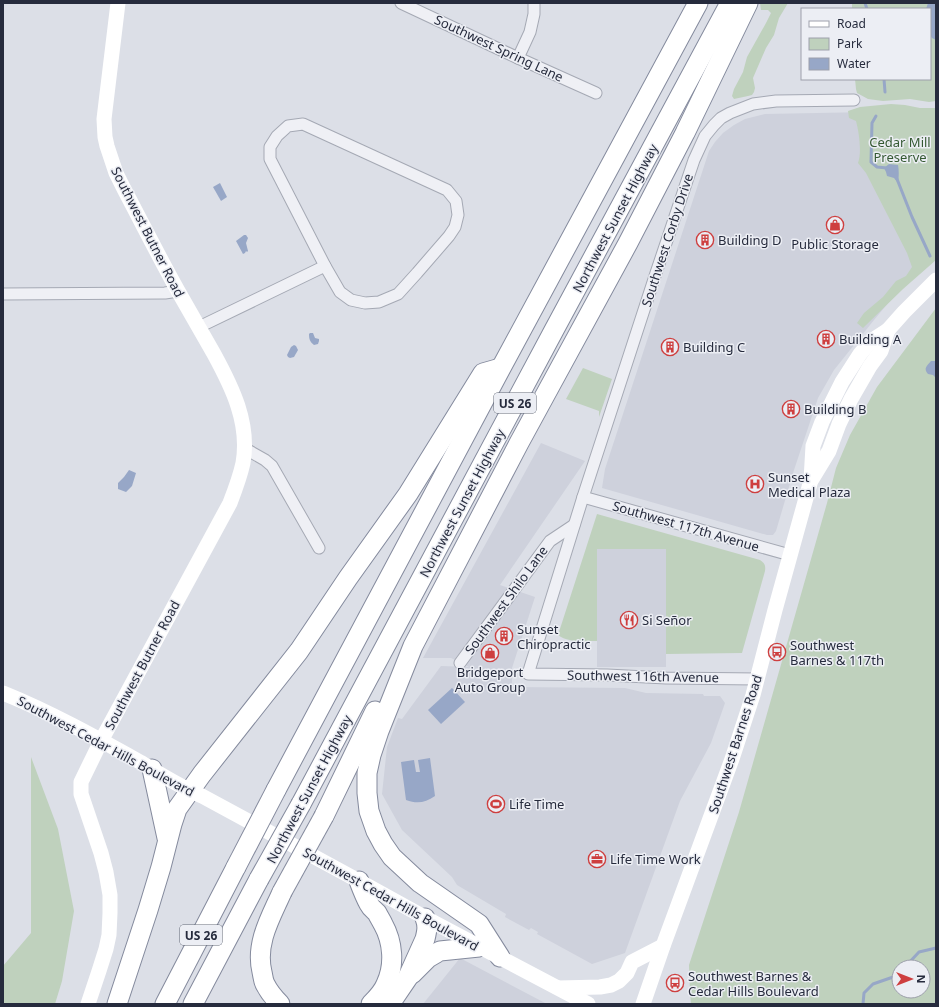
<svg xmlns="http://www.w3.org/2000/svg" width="939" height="1007" viewBox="0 0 939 1007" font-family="'Noto Sans',sans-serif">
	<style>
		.built { fill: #ced1dc }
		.green { fill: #bfd1bd; fill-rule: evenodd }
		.water { fill: #97a7c7 }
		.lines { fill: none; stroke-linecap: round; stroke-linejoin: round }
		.stream { stroke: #97a7c7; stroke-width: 3 }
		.street-casing { stroke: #a5a9b4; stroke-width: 13 }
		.highway-casing { stroke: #848a9d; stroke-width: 21 }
		.street { stroke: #eff0f5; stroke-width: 11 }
		.secondary { stroke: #fff; stroke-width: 15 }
		.highway { stroke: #fff; stroke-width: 19 }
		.highway-bridge-casing { stroke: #848a9d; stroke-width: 21; stroke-linecap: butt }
		.highway-bridge { stroke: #fff; stroke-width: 19 }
		.labels { text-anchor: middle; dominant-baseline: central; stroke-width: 3; stroke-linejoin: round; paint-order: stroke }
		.shield { fill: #eceef4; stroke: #616674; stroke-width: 1 }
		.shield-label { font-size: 12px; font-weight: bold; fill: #262b3d }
		.street-label { font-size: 13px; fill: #262b3d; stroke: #eceef4 }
		.park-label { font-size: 13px; fill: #355933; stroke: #eceef4 }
		.poi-label { font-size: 13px; fill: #262b3d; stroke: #eceef4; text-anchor: start }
	</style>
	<rect width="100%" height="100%" fill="#dcdfe7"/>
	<!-- built -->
	<g class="built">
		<polygon points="869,112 923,269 889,302 874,320 834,370 818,398 794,470 776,531 773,535 767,535 602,488 605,469 709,151 715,142 723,133 734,125 745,119 765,114"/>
		<polygon points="541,443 585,461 500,585 535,597 512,668 512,687 625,688 646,693 703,694 704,696 720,696 725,703 711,743 680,801 625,953 592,964 537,934 538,932 531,928 529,930 505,917 506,914 457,885 452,877 402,830 382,794 387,747 398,718 402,719 441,666 469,667 451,658 423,658"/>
		<rect x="597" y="549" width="69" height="118"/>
		<polygon points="460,958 547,1004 423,1004"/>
	</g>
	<!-- green -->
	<g class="green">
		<polygon points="760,3 788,3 779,18 774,35 766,48 756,71 753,78 755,88 754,92 752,95 748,96 734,99 732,96 734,89 743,72 747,57 766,23 771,13 768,10 761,10"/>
		<polygon points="852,3 936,3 936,101 929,102 910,99 883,101 868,99 857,93 856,89 855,79 930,79 930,9 852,9"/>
		<path d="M891,104L905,105L920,108H936V260L903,289L863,328L857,323L864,313L883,297L896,281L906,276L912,267L907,253L866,173L858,163C862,153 859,132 856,121L849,118L848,111L860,107Z"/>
		<path d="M936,308V1004H691L690,994L689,965L739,812L827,503L836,468L850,435L877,387ZM899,967H923V991H899Z"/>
		<polygon points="583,368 612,379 599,417 599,411 566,399"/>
		<path d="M597,514L760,560C764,563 766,565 765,571L742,653L666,654V549H597V641C585,641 568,643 558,635Z"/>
		<polygon points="31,757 58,829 74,911 62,981 55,1004 3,1004 3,966 31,933"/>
	</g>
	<!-- water -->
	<g class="water">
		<polygon points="928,3 936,3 936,40 932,38 930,35 930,9 926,9"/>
		<path d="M889,164L898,165C899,170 899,177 898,183L894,178L887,176L886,172L884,168Z"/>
		<polygon points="220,183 227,197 221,201 213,187"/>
		<polygon points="244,235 246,235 248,238 246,243 248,251 247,252 246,251 245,253 243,254 236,241"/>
		<path d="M310,333H313L315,338L319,339V341L318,344L314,345C310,342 309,339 309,334Z"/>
		<polygon points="294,345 296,346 298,350 294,357 290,358 288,357 287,355 291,347"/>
		<path d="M931,361H936V378L933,375L928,374C923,368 927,366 931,361Z"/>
		<polygon points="129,470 136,473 132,486 126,492 118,489 118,483 124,477"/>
		<polygon points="452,688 465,702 441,724 428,710"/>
		<path d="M430,758L435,796C425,803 417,804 406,800L401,762L414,760L416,772H420L418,760Z"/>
	</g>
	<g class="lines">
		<!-- stream -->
		<g class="stream">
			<polyline points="865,3 867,9"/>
			<polyline points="884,79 885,92"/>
			<polyline points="876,116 872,123 871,162 877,167 887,168"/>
			<polyline points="897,179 912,217 930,256"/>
			<polyline points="905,967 919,952 936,948"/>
			<polyline points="863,1004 864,993 873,984 896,976 899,973"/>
		</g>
		<defs>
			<g id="street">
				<polyline points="401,3 518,58 596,93"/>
				<polyline points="518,58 530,32 534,14 534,3"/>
				<polygon points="303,124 447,190 456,201 458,215 455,227 449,236 417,273 398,294 379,302 365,303 351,300 340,292 325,266 270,159 270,147 277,136 288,126"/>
				<polyline points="3,294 165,293 178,291"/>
				<polyline points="199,327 325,266"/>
				<polyline points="244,448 265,460 272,466 319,548"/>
				<polyline points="583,497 790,555"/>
				<polyline points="460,663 550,541 574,525"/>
				<polyline points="757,679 666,678 607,675 528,674 583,497 656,273 694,160 705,136 714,125 721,118 730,113 753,104 776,101 854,100"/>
			</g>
			<g id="highway">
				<polyline points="152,769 167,838"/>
				<polyline points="276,790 501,368 698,3"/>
				<polyline points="301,804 553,332 730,3"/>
				<polyline points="324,816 375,711"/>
				<path d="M359,881C362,889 365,897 369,904C371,908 374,910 377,913C379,917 381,920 383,924C393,942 395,965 386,984C383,992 377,998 371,1004"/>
				<polyline points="500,957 479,924 420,883 392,857 383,844 376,831 369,811 367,793 367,773 371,755 379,731 413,646 519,443 628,243 685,133 748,3"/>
				<polyline points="412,974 428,958 440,951 479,947"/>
				<polyline points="117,1004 148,910 161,867 172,824 177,809 202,774 299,651 348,578 408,494 483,373 497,369"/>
				<polyline points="165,1004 236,867"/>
				<polyline points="193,1004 259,879"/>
				<path d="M280,1004C274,998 269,992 265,984C263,980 263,976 262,972C255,943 271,917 282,892"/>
				<path d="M390,1004L407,979L425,939C427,931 428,926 425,918"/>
			</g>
		</defs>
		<!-- street casing -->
		<use href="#street" class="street-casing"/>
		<!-- highway casing -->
		<use href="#highway" class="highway-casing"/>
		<!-- street -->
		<use href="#street" class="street"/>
		<!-- secondary -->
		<g class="secondary">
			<polyline points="812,479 829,451 839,424 851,399 870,366 881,351 888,330"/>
			<path d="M3,693C50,712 95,737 140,762C160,774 180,787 202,796L359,881L435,923L588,1004"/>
			<polyline points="559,988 600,987 611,985 619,981 627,973 632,962 663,946"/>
			<path d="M88,1004L99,971L106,949L109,935L110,913V895L106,872L101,853L81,794V782L101,741L230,503C235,490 240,477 243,463C250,423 232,387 214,354C202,333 190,312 178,291C159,257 142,223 124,189L116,173L107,146L105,137L104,119L118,3"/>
			<polyline points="643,1004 663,946 732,759 753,695 775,610 811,480 813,446 822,422 842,382 860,354 871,341 888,330 904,312 936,280"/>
		</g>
		<!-- highway -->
		<use href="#highway" class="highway"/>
		<defs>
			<g id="highway-bridge">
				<polyline points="236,867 276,790"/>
				<polyline points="259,879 301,804"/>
				<polyline points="282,892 324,816"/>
			</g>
		</defs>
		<!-- highway-bridge casing -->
		<use href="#highway-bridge" class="highway-bridge-casing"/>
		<!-- highway-bridge -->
		<use href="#highway-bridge" class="highway-bridge"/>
	</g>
	<!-- icons -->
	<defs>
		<symbol id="shop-ring" viewBox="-11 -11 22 22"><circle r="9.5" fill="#eceef4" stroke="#ce3f3f" stroke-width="1.5"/><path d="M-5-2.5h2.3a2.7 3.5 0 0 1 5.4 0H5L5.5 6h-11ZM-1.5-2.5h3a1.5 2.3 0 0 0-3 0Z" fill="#ce3f3f"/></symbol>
		<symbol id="building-ring" viewBox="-11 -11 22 22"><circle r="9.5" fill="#eceef4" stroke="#ce3f3f" stroke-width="1.5"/><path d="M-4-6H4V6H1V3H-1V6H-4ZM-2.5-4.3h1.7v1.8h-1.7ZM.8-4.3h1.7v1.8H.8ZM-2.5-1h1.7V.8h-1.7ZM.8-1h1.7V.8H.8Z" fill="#ce3f3f"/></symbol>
		<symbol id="hospital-ring" viewBox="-11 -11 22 22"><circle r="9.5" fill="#eceef4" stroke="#ce3f3f" stroke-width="1.5"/><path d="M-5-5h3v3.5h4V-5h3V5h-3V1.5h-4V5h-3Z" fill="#ce3f3f"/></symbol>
		<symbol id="restaurant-ring" viewBox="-11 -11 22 22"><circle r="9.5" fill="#eceef4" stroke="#ce3f3f" stroke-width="1.5"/><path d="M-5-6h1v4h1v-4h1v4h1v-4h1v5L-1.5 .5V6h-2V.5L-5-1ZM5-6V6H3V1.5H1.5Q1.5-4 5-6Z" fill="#ce3f3f"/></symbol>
		<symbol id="bus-ring" viewBox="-11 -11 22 22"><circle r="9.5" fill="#eceef4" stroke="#ce3f3f" stroke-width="1.5"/><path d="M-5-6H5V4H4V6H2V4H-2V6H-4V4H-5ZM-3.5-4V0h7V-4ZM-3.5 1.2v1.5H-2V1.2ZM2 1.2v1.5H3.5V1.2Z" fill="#ce3f3f"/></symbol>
		<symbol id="stadium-ring" viewBox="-11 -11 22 22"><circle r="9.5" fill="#eceef4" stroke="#ce3f3f" stroke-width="1.5"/><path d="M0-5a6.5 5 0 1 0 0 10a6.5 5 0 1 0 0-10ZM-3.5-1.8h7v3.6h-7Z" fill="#ce3f3f"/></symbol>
		<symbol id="office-ring" viewBox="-11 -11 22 22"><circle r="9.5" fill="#eceef4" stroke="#ce3f3f" stroke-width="1.5"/><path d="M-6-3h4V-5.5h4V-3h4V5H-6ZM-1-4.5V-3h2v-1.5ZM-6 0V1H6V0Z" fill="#ce3f3f"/></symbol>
	</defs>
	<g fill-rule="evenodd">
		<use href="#shop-ring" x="825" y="215" width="20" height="20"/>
		<use href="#building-ring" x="695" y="230" width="20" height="20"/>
		<use href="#building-ring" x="816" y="329" width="20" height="20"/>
		<use href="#building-ring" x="660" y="337" width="20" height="20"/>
		<use href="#building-ring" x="781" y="399" width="20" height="20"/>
		<use href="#hospital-ring" x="745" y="474" width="20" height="20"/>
		<use href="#restaurant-ring" x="619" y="610" width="20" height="20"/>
		<use href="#building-ring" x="494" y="626" width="20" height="20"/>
		<use href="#bus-ring" x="767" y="642" width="20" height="20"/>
		<use href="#shop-ring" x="480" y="643" width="20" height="20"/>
		<use href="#stadium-ring" x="486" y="794" width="20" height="20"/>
		<use href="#office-ring" x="587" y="849" width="20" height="20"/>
		<use href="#bus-ring" x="665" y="973" width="20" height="20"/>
	</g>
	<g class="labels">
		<!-- shield labels -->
		<g class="shield">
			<rect x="494" y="393" width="42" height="20" rx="3"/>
			<rect x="180" y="925" width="42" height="20" rx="3"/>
		</g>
		<g class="shield-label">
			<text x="515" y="403">US 26</text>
			<text x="201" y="935">US 26</text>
		</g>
		<!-- street labels -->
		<g class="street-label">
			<text transform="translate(499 48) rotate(25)">Southwest Spring Lane</text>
			<text transform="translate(615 218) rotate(-62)">Northwest Sunset Highway</text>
			<text transform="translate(148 232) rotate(63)">Southwest Butner Road</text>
			<text transform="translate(667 240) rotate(-72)">Southwest Corby Drive</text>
			<text transform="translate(462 503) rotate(-62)">Northwest Sunset Highway</text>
			<text transform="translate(686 526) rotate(16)">Southwest 117th Avenue</text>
			<text transform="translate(506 600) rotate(-54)">Southwest Shilo Lane</text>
			<text transform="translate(142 665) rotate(-62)">Southwest Butner Road</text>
			<text transform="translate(643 676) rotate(1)">Southwest 116th Avenue</text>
			<text transform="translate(735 744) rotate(-72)">Southwest Barnes Road</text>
			<text transform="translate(106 746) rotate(28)">Southwest Cedar Hills Boulevard</text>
			<text transform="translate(309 789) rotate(-62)">Northwest Sunset Highway</text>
			<text transform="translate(391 899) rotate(29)">Southwest Cedar Hills Boulevard</text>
		</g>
		<!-- park labels -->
		<g class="park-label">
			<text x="900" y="142">Cedar Mill<tspan x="900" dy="15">Preserve</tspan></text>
		</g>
		<!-- poi labels -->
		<g class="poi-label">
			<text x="718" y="240">Building D</text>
			<text x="835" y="244" text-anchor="middle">Public Storage</text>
			<text x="839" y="339">Building A</text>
			<text x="683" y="347">Building C</text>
			<text x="804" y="409">Building B</text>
			<text x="768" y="477">Sunset<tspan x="768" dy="15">Medical Plaza</tspan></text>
			<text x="642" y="620">Si Señor</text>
			<text x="517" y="629">Sunset<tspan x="517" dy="15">Chiropractic</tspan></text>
			<text x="790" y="645">Southwest<tspan x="790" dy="15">Barnes &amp; 117th</tspan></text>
			<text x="490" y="672" text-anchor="middle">Bridgeport<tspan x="490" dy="15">Auto Group</tspan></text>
			<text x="509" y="804">Life Time</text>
			<text x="610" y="859">Life Time Work</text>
			<text x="688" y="976">Southwest Barnes &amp;<tspan x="688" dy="15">Cedar Hills Boulevard</tspan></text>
		</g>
	</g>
	<!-- border -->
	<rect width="939" height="1007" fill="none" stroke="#262b3d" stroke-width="8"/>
	<!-- legend -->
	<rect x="801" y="8" width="130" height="72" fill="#eceef4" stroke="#9da0ab"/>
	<rect x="809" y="21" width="20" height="6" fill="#ffffff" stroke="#9da0ab"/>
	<text x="837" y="28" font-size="12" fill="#262b3d">Road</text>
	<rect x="809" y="38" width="20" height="12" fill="#bfd1bd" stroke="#9da0ab"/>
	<text x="837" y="48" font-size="12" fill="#262b3d">Park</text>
	<rect x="809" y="58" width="20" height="12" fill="#97a7c7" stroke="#9da0ab"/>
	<text x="837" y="68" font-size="12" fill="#262b3d">Water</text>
	<!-- north arrow -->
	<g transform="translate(911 979) rotate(90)"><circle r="19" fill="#eceef4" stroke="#9da0ab"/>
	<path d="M0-3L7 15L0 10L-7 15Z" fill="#ce3f3f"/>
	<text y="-6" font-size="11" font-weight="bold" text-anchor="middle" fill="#262b3d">N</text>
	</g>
</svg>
